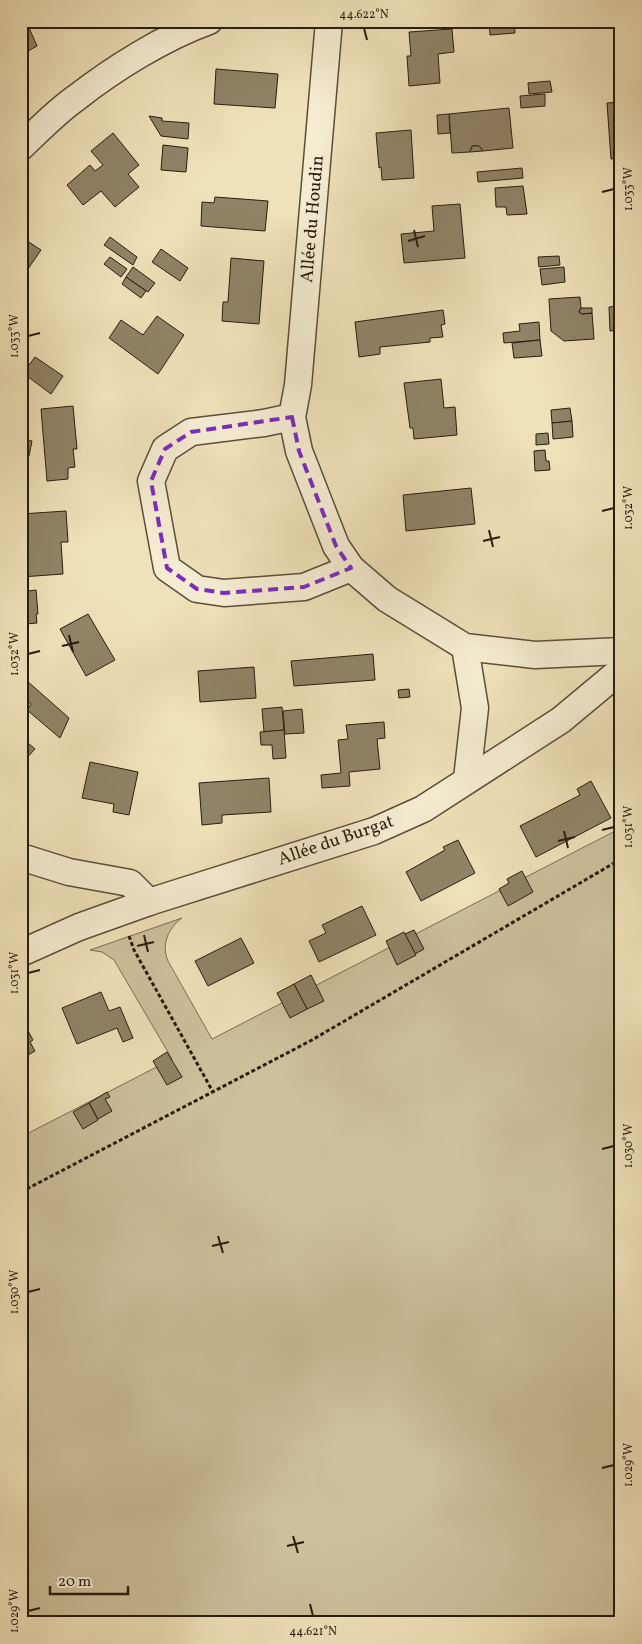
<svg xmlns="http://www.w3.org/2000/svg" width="642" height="1644" viewBox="0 0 642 1644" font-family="Vollkorn,serif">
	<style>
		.green { fill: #cdc09c; stroke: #7b6e56 }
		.building { fill: #908367; stroke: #291d0f }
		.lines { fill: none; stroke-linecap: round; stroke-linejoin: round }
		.street-casing { stroke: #5a4e3a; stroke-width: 29 }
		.path { stroke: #291d0f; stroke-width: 3; stroke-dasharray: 4 2.5; stroke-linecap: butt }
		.street { stroke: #f5ecd2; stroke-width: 26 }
		.marked { fill: none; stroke: #7b2cbf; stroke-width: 4; stroke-dasharray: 10 6; stroke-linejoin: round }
		.ticks { fill: none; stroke: #291d0f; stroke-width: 2 }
		.labels { text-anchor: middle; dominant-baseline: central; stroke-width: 4; stroke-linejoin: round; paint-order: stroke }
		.street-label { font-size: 18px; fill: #291d0f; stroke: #f5ecd2 }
		.neatline { fill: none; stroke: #291d0f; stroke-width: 2 }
		.ticks-label { font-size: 12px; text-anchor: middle; fill: #291d0f }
	</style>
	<rect width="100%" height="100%" fill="#efe1b9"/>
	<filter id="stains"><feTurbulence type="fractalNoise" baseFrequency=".004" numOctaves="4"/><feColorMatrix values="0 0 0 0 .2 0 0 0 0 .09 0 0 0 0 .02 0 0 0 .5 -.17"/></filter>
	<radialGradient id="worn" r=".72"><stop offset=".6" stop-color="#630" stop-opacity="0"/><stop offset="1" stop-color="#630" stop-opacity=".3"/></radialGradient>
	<!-- green -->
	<path class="green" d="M621,828V1623H21V1137L172,1059L114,960L102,952L90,950L182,918C168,928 161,945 168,961L212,1039Z"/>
	<!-- building -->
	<g class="building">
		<polygon points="21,21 26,21 37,46 21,55"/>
		<polygon points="70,21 91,21 74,29"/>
		<polygon points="489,21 514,21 515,33 490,35"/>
		<polygon points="452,29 454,52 438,54 440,83 409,86 407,56 411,56 409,32"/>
		<polygon points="216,69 278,74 275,108 214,104"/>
		<polygon points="550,81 552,92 529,94 528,83"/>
		<polygon points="545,94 545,106 521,108 520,96"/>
		<polygon points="621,102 621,158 611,159 607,103"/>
		<polygon points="509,108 513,148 483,151 479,146 472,146 470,152 452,153 449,114"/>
		<polygon points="449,114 450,133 438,134 437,115"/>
		<polygon points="149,116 162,118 162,121 189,123 188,139 161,136"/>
		<polygon points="411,130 414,178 382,180 381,167 379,168 376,133"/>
		<polygon points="113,133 139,165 128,174 139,187 115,207 101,191 83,205 67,185 90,165 95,171 103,165 91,151"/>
		<polygon points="163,145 188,148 186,172 161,170"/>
		<polygon points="472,146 479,146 483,151 470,152"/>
		<polygon points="522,168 523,178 478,182 477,172"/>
		<polygon points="523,186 527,214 507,215 506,207 496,207 495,188"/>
		<polygon points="215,197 268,201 265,231 201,226 202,202 214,203"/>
		<polygon points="460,204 465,258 404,263 401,234 434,231 432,206"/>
		<polygon points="21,237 41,250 21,279"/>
		<polygon points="110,237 137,257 133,265 104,245"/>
		<polygon points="161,249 188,268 180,281 152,262"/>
		<polygon points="559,256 560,265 539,267 538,257"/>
		<polygon points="110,257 127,269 121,277 104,264"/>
		<polygon points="231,258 264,261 259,324 222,321 223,302 228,302"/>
		<polygon points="133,267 155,283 148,292 126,277"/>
		<polygon points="564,267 565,282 542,285 540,269"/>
		<polygon points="126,277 146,291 141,298 122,284"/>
		<polygon points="580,297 581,308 579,312 582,314 592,313 594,339 564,341 551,331 549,299"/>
		<polygon points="621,306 621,330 610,331 609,307"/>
		<polygon points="581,308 592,308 592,313 582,314 579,312"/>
		<polygon points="443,310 445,324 441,325 443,337 430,338 430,342 380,347 380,354 359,357 355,322"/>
		<polygon points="157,316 184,335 158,374 109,338 121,320 143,335"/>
		<polygon points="539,322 540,340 504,343 503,333 520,331 519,324"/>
		<polygon points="540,340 542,356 514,358 512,343"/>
		<polygon points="35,357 63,376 51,394 23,373"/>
		<polygon points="441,379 444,408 455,407 457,435 414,439 413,428 410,428 404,383"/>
		<polygon points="73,406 77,449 73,449 75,467 68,468 68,479 47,481 41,409"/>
		<polygon points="570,408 572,421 552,423 551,410"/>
		<polygon points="572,421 573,437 553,439 552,423"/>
		<polygon points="548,433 549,444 536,445 536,434"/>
		<polygon points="21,439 32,441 29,456 21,455"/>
		<polygon points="545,450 546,461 549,461 550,470 535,471 534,451"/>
		<polygon points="617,461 621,461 621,499 620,499"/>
		<polygon points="471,488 475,524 406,531 403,495"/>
		<polygon points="66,511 68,542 61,542 63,574 21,577 21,514"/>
		<polygon points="36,590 38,614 36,614 37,623 26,624 25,615 21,616 21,592"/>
		<polygon points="88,614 115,660 86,676 60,629"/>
		<polygon points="373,654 375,680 294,686 291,661"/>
		<polygon points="254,667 256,698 200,702 198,671"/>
		<polygon points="26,680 69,718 60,738 27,710 31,704 21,695 21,684"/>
		<polygon points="409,689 410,697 399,698 398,690"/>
		<polygon points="282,707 284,730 264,732 262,709"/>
		<polygon points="302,709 304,733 285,734 283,711"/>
		<polygon points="384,722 385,738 377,739 380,769 349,772 350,786 322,788 321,775 341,773 338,740 348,739 346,725"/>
		<polygon points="284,730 286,758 273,759 272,745 261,745 260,732"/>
		<polygon points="21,737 35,749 21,764"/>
		<polygon points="90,762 138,772 129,815 113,812 114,804 82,798"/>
		<polygon points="269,778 271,812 222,815 222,823 202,825 199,783"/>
		<polygon points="591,781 611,818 536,857 520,826 580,795 577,789"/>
		<polygon points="458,840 475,873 421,901 406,872 445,850 443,847"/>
		<polygon points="522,871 533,892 508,906 499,889 509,883 507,879"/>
		<polygon points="362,906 376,935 319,962 309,941 326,933 322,925"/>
		<polygon points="414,930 424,949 415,954 405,934"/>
		<polygon points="404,932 416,955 397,965 386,941"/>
		<polygon points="241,938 254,963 208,986 195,961"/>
		<polygon points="311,975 324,1001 307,1009 294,984"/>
		<polygon points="294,984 307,1009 290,1018 277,993"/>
		<polygon points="101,992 109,1011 120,1007 133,1038 123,1042 117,1028 77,1044 62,1008"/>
		<polygon points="21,1027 24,1031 27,1029 33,1040 30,1042 35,1051 21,1059"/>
		<polygon points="167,1052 182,1077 167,1085 153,1061"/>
		<polygon points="107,1092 110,1097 105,1099 112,1111 98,1119 89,1103"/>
		<polygon points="89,1103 98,1120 83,1129 73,1112"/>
	</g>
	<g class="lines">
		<defs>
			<g id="street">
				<polyline points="329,21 298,385 292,417 299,451 336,546 351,568 387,599 465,647 535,655 621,651"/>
				<path d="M21,147C39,130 56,112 76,98C113,69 164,37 209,21"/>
				<polyline points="292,417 264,423 191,432 165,449 151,481 167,568 197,589 224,593 304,587 351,568"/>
				<polyline points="465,647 475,708 467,779"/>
				<polyline points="21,857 69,872 130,883 149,902"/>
				<polyline points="21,953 79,927 149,902 374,831 423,809 561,720 621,670"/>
			</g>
		</defs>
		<!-- street casing -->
		<use href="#street" class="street-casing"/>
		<!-- path -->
		<g class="path">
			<polyline points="129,936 134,950 213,1092"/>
			<polyline points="21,1192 312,1040 621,859"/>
		</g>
		<!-- street -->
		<use href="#street" class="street"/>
	</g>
	<!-- marked area -->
	<path class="marked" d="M292,417L299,451L336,546L351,568L304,587L224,593L197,589L167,568L151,481L165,449L191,432Z"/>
	<!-- ticks -->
	<path class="ticks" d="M364,28L367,40M602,192L614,189M414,230L418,247M408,241L425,236M28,336L40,333M602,511L614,508M489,530L493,547M483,541L500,537M69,635L73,652M62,646L79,642M28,654L40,651M602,830L614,827M564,831L568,848M558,841L575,837M144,935L148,952M137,946L154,942M28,973L40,970M602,1149L614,1146M218,1236L223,1253M212,1246L229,1242M28,1292L40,1289M602,1468L614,1465M293,1536L298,1553M287,1546L304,1542M310,1604L313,1616M28,1611L40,1608"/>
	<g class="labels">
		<!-- street labels -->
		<g class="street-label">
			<text transform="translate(313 219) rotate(-85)">Allée du Houdin</text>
			<text transform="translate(336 841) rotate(-19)">Allée du Burgat</text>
		</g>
	</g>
	<!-- margin -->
	<rect width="642" height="1644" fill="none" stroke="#efe1b9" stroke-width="55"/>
	<!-- scale -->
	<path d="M50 1586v8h78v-8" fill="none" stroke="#291d0f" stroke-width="2.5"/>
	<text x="58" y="1586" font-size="15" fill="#291d0f" stroke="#f5ecd2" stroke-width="4" paint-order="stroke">20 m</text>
	<rect x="28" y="28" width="586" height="1588" class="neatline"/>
	<g class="ticks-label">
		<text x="364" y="18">44.622°N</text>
		<text transform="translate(628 189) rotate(-90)" y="4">1.033°W</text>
		<text transform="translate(14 336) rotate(-90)" y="4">1.033°W</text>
		<text transform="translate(628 508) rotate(-90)" y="4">1.032°W</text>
		<text transform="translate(14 654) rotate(-90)" y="4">1.032°W</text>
		<text transform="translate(628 827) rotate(-90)" y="4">1.031°W</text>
		<text transform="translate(14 973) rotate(-90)" y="4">1.031°W</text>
		<text transform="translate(628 1146) rotate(-90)" y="4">1.030°W</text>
		<text transform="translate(14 1292) rotate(-90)" y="4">1.030°W</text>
		<text transform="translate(628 1465) rotate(-90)" y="4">1.029°W</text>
		<text transform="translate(14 1611) rotate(-90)" y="4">1.029°W</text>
		<text x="313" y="1635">44.621°N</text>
	</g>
	<rect width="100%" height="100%" filter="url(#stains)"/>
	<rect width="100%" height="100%" fill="url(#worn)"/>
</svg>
